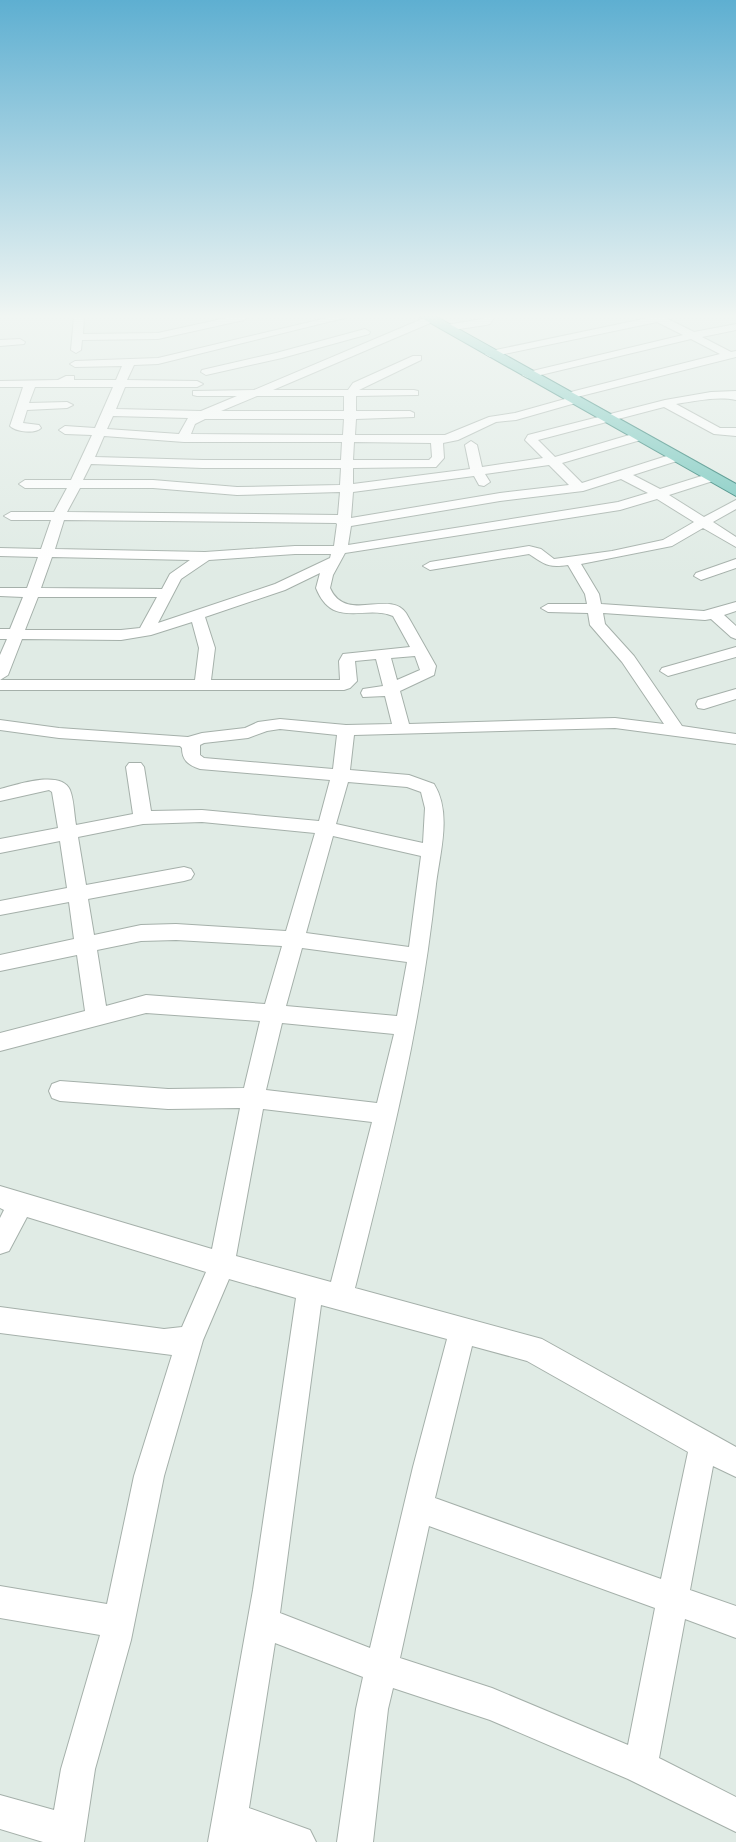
<svg xmlns="http://www.w3.org/2000/svg" width="736" height="1842" viewBox="0 0 736 1842" font-family="Figtree,sans-serif">
	<style>
		.lines { fill: none; stroke-linecap: round; stroke-linejoin: round }
		.street-casing { stroke: #a5b0aa; stroke-width: 2 }
		.primary-casing { stroke: #0f6d61; stroke-width: 2 }
		.street { fill: #fff; fill-rule: evenodd }
		.primary { fill: #6ec4ba; fill-rule: evenodd }
	</style>
	<rect width="100%" height="100%" fill="#e0ebe5"/>
	<g class="lines">
		<defs>
			<g id="street">
				<polygon points="74,317 84,317 83,334 158,333 231,317 249,317 244,320 158,339 82,340 81,350 76,353 71,350"/>
				<path d="M331,317H348L158,364L134,365L127,380L197,381L203,384L197,387H125L116,409L201,411L237,396H197L193,395V391L254,390L427,317H434L435,321L273,390H348L353,383L413,356H421V360L359,390H414L418,391V395L356,396V411H410L414,413V417L356,419L355,435H445L489,417L515,413L565,399L561,396L563,394L720,354L691,339L528,378L522,375L524,373L683,335L657,322L490,357L485,354L486,352L653,317L666,318L694,332L736,324V330L702,337L731,352L736,351V357L577,397L581,400L579,402L516,420L496,422L458,440L443,443L444,458L436,467L353,468V484L470,469L465,445L471,441L477,445L482,467L543,458L525,440L528,435L665,400L711,392L736,391V400C717,396 697,401 676,404L720,428H736V436L714,434L664,407L538,440L555,457L636,433H644L646,436L644,439L562,463L582,483L676,453L682,457L680,460L633,475L660,489L708,474H716L718,477L716,480L669,495L704,517L736,500V509L713,522L736,537V547L703,528L672,546L581,564L599,594L601,604L704,611L736,602V611L724,615L736,626V639L731,637L711,619L705,620L603,613L605,624L634,656L682,726L736,734V744L615,728L354,735L350,770L409,775L434,784C452,813 440,852 436,884C422,1023 389,1153 355,1288L542,1339L736,1447V1477L713,1466L690,1590L736,1606V1638L685,1619L659,1758L736,1797V1832L628,1779L490,1720L393,1688L388,1709L373,1842H337L356,1709L363,1677L275,1643L249,1808L310,1830L316,1842H208L253,1590L296,1298L229,1279L203,1340L164,1476L131,1640L95,1769L84,1842H43L0,1829V1795L54,1810L61,1769L100,1635L0,1618V1586L107,1604L134,1476L172,1355L0,1333V1307L164,1329L182,1327L206,1272L27,1217L9,1251L0,1254V1218L4,1210L0,1208V1186L212,1249L240,1108L168,1109L60,1101L52,1098L49,1091L52,1084L60,1081L168,1089L244,1088L260,1021L146,1013L0,1051V1033L85,1011L77,955L0,971V955L74,939L69,902L0,915V901L67,888L60,841L0,853V839L58,828L52,792L49,790L0,801V789C16,785 61,769 70,790C74,800 74,814 76,825L133,814L126,767L129,763H141L144,767L151,811L202,810L319,821L330,780L200,769C188,765 182,760 182,748L180,746L59,738L0,730V720L59,728L188,737L202,733L245,728L258,722L280,719L346,725L392,724L385,696L363,697L361,693L363,689L383,686L376,659L355,661L357,681L350,688L344,690H0V680H195L199,648L192,622L151,635L121,640L22,639L8,675L0,680V655L7,639H0V629H10L23,597L0,596V588H27L38,557L0,556V548L41,549L51,520H11L4,516L11,512H54L67,488H25L19,484L25,480H71L92,435L65,434L59,430L65,426L95,428L113,387H35L29,403L67,402L73,405L67,408L27,410L23,423L39,425L41,428C35,434 16,432 10,426L23,387H0V381L58,380L66,376H74V380H116L122,366L75,367L70,364L75,361L158,358ZM257,396H344V411H221ZM113,416L188,418L179,434L107,429ZM205,419H344L343,435L191,434L195,424ZM104,436L184,442H342L341,460H203L95,457ZM354,442L431,443L432,457L429,460H353ZM91,464L203,468H341L340,485L237,487L153,480H83ZM549,465L569,485L500,493L351,518L353,492L474,476L479,485L484,486L490,482L485,474ZM621,479L648,493L618,502L348,545L351,526L500,501L583,491ZM80,488H153L237,495L340,492L338,515L67,512ZM657,499L694,522L663,540L612,551L554,559L541,549L529,546L430,562L423,566L430,570L529,554C545,564 547,568 568,565L585,594L587,604H548L541,608L548,612L588,613L590,625L622,662L664,724L615,718L409,724L400,691L434,675L436,666L406,613C389,589 346,624 330,588L333,575L345,553L620,510ZM64,520L336,523L337,524L334,546H295L205,552L55,549ZM295,554H331L330,558L275,584L158,623L181,579L209,560ZM52,557L190,560L170,574L162,589L41,588ZM320,573L316,588C333,630 364,604 393,616L410,647L343,654L339,661L340,680H211L215,648L205,617L285,590ZM38,597H157L140,628L121,630H25ZM415,656L420,670L397,680L391,658ZM280,729L337,735L333,769L204,758L200,755V745L204,743L248,738L267,731ZM348,782L407,787L421,792L425,808L423,843L336,824ZM202,822L315,833L286,931L176,924L141,925L94,935L88,899L184,881L191,879L194,874L191,869L184,867L86,885L78,837L143,824ZM333,836L421,856L409,947L306,933ZM176,940L282,946L265,1004L146,995L106,1006L97,950L141,941ZM302,948L407,962L397,1016L286,1006ZM282,1023L394,1034L377,1103L266,1090ZM263,1109L372,1122L331,1282L236,1256ZM321,1305L447,1339L413,1467L370,1648L280,1613ZM472,1346L527,1361L688,1452L661,1579L435,1498ZM429,1526L655,1608L628,1745L492,1688L400,1658Z"/>
				<polygon points="484,317 494,317 490,324 486,325 446,331 441,328 446,325 482,319"/>
				<polygon points="365,329 370,332 369,334 282,358 206,375 201,372 202,370 276,353"/>
				<polygon points="20,339 25,342 24,344 0,346 0,340"/>
				<polygon points="736,559 736,568 701,580 694,576 696,573"/>
				<polygon points="736,647 736,657 668,676 660,671 662,668"/>
				<polygon points="736,689 736,699 704,709 698,708 696,704 698,700"/>
			</g>
			<polygon id="primary" points="420,317 437,317 736,484 736,496"/>
		</defs>
		<!-- street casing -->
		<use href="#street" class="street-casing"/>
		<!-- primary casing -->
		<use href="#primary" class="primary-casing"/>
		<!-- street -->
		<use href="#street" class="street"/>
		<!-- primary -->
		<use href="#primary" class="primary"/>
	</g>
	<!-- sky -->
	<linearGradient id="sky" x2="0" y2="1"><stop stop-color="#5eafd1"/><stop offset="0.55" stop-color="#f1f6f3"/><stop offset="1" stop-color="#f1f6f3" stop-opacity="0"/></linearGradient>
	<rect width="736" height="575" fill="url(#sky)"/>
</svg>
